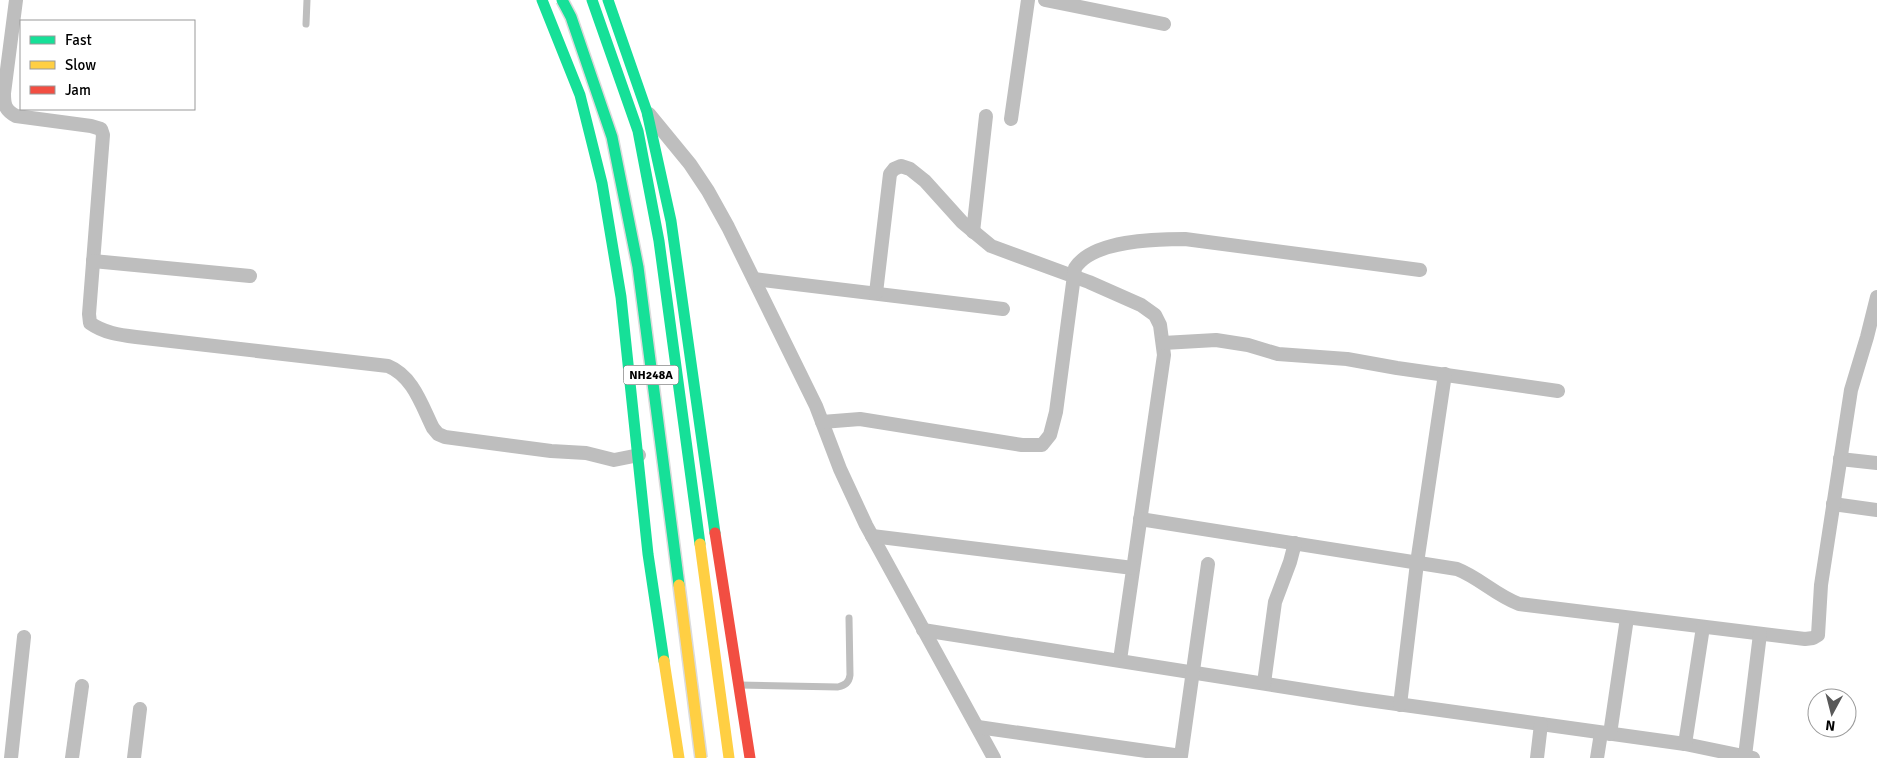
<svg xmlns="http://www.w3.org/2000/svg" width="1877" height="758" viewBox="0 0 1877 758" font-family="Signika,sans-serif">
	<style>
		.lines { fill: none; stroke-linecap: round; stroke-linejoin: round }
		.lane { stroke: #bebebe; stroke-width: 7 }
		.street { stroke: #bebebe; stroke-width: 14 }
		.fast { stroke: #16e098; stroke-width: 11 }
		.slow { stroke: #ffcf43; stroke-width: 11 }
		.jam { stroke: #f24e42; stroke-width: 11 }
		.fast-bridge-casing { stroke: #dbdbdb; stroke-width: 14; stroke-linecap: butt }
		.slow-bridge-casing { stroke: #dbdbdb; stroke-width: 14; stroke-linecap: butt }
		.fast-bridge { stroke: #16e098; stroke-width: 11 }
		.slow-bridge { stroke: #ffcf43; stroke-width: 11 }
		.labels { text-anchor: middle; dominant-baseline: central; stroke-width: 4; stroke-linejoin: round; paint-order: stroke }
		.shield { fill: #fff; stroke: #4c4c4c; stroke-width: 1 }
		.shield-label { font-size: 12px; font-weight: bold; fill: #000 }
	</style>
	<rect width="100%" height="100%" fill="#fff"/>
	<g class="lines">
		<!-- lane -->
		<g class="lane">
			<polyline points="306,24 307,0"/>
			<path d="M739,685L838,687C845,685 849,683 850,675L849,618"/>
		</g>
		<!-- street -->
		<g class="street">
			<path d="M16,0L4,93C4,105 5,110 16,116L91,126L101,129L103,135L89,314L90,323C104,333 120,335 136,337L388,366C413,376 422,406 433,428L438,434L445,437L551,451L586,453L614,460L639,455"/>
			<polyline points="1045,0 1164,24"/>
			<polyline points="649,114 690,164 708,191 728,227 816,406 840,469 866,525 994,758"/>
			<polyline points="1011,119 1028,0"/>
			<polyline points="973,232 986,116"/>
			<polyline points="93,261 250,276"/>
			<polyline points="754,279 1003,309"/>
			<polyline points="876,293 890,174 894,169 901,166 910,169 925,181 962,222 991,246 1089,282 1141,305 1155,315 1160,325 1164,355 1120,660"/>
			<polyline points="1163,343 1216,340 1248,345 1278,354 1347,359 1397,368 1558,391"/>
			<path d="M822,422L860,419L1022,445H1042L1050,435L1056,412L1075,268C1093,240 1155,239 1185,239L1420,270"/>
			<polyline points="1840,459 1877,463"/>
			<polyline points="1833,504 1877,510"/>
			<path d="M1140,519L1457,569C1480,578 1495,595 1519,604L1805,639L1813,638L1818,635L1821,585L1851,390L1867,337L1877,297"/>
			<polyline points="872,536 1133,568"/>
			<polyline points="923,630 1361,699 1685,744 1753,758"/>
			<polyline points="1264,683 1275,602 1290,562 1295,543"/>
			<polyline points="1400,705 1417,563 1445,374"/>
			<polyline points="978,727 1181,756 1208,564"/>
			<polyline points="1610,734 1627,618"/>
			<polyline points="1685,744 1703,627"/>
			<polyline points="1745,756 1760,634"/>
			<polyline points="11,758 24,637"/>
			<polyline points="72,758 82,686"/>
			<polyline points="134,758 140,709"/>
			<polyline points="1537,758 1541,724"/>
			<polyline points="1597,758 1601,733"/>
		</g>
		<!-- fast -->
		<g class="fast">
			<polyline points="542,0 580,95 602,183 621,297 648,554 664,661"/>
			<polyline points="592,0 638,131 659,241 700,544"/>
			<polyline points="608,0 647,112 671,221 715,533"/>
		</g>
		<!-- slow -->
		<g class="slow">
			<polyline points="700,544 729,758"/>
			<polyline points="664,661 679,758"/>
		</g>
		<!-- jam -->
		<polyline class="jam" points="715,533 750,758"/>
		<defs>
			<polyline id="fast-bridge" points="562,0 571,17 612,137 638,267 679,585"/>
			<polyline id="slow-bridge" points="679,585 701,758"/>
		</defs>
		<!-- fast-bridge casing -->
		<use href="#fast-bridge" class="fast-bridge-casing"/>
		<!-- slow-bridge casing -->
		<use href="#slow-bridge" class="slow-bridge-casing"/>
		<!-- fast-bridge -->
		<use href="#fast-bridge" class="fast-bridge"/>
		<!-- slow-bridge -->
		<use href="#slow-bridge" class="slow-bridge"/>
	</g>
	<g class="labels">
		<!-- shield labels -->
		<rect class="shield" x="623.5" y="365.5" width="55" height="19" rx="4"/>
		<g class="shield-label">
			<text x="651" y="375">NH248A</text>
		</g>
	</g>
	<!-- legend -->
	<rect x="20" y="20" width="175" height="90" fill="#ffffff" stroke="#999999"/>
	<rect x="30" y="36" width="25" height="8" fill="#16e098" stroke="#999999"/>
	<text x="65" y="45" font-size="15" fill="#000000">Fast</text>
	<rect x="30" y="61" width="25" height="8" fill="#ffcf43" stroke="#999999"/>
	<text x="65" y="70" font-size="15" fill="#000000">Slow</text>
	<rect x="30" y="86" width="25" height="8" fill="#f24e42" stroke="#999999"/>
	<text x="65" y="95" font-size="15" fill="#000000">Jam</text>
	<!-- north arrow -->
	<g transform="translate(1832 713) rotate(187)"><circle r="24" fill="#ffffff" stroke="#999999"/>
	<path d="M0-4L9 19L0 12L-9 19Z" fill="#595959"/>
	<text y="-8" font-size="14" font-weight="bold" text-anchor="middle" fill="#000000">N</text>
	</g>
</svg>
